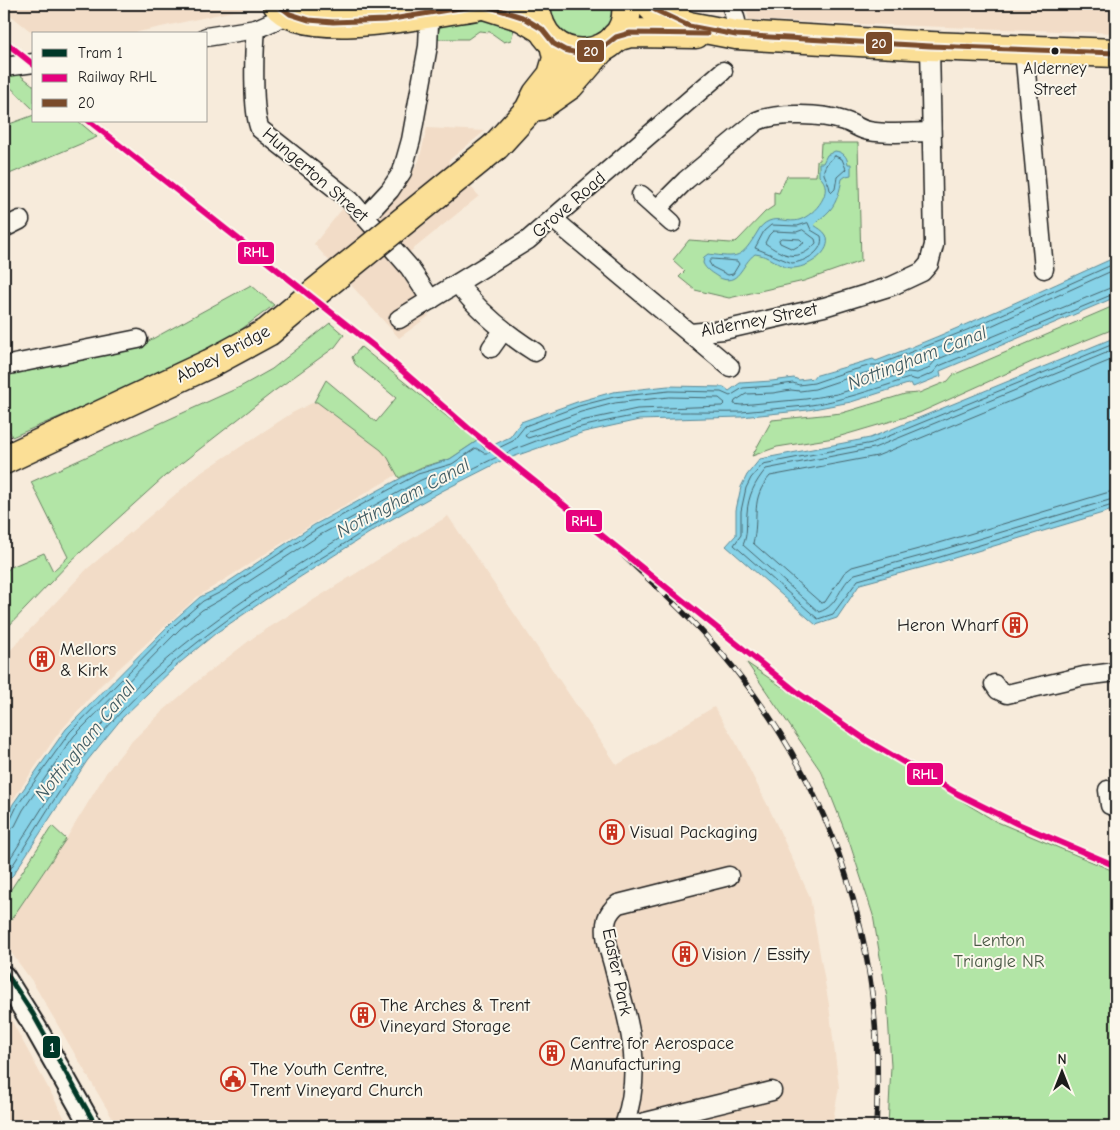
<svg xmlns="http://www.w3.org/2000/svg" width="1120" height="1130" viewBox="0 0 1120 1130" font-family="'Comic Neue',sans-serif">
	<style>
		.built { fill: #f2dcc7 }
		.green { fill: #b2e5a6; stroke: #678061 }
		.water { fill: #87d2e7; stroke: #5c8996 }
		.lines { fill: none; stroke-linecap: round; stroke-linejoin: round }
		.shore { stroke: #47656d; stroke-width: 1 }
		.minor-casing { stroke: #1c1c1c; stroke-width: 21 }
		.tertiary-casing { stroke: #1c1c1c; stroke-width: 25 }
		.primary-casing { stroke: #1c1c1c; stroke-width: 31 }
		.minor { stroke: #fbf7ec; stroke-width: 18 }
		.tertiary { stroke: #fbf7ec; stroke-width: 21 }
		.primary { stroke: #fbdf96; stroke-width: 28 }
		.rail-casing { stroke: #1c1c1c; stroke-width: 5.5 }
		.rail { stroke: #fbf7ec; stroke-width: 4; stroke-dasharray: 11; stroke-linecap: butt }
		.primary-bridge-casing { stroke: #1c1c1c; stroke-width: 31; stroke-linecap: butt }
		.primary-bridge { stroke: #fbdf96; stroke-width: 28 }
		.bus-1-casing { stroke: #fbf7ec; stroke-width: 9 }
		.bus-1 { stroke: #7a4b2a; stroke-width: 5 }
		.rail-1-casing { stroke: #fbf7ec; stroke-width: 10 }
		.rail-1 { stroke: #e5007d; stroke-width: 6 }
		.tram-1-casing { stroke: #fbf7ec; stroke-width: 9 }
		.tram-1 { stroke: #003828; stroke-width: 5 }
		.bus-dot { fill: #1c1c1c; stroke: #fbf7ec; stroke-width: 2 }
		.labels { text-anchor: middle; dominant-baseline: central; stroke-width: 4; stroke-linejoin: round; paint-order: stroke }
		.bus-label { font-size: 17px; fill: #1c1c1c; stroke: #fbf7ec }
		.street-label { font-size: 18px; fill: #1c1c1c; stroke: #fbf7ec }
		.poi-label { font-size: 18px; fill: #1c1c1c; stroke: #fbf7ec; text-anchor: start }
		.park-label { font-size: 18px; fill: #495845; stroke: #fbf7ec }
		.water-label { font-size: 19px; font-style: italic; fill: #415c63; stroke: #fbf7ec }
		.line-badge { stroke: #fbf7ec; stroke-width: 2 }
		.badge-label { font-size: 14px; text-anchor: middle; font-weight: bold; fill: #fff }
	</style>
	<rect width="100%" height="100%" fill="#f7ebdb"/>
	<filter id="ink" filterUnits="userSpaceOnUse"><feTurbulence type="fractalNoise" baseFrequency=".02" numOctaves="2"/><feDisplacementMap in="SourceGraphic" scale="10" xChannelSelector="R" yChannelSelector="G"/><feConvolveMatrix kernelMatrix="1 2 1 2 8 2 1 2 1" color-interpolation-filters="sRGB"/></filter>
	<g filter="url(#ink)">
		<!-- built -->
		<g class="built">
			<polygon points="4,4 245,4 243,9 129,34 34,34 4,10"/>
			<polygon points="745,4 1116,4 1116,33 749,20"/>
			<polygon points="427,128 485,131 448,161 479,196 395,264 429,316 399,338 314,244 343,208 363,230 409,177 419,161"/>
			<polygon points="314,402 317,402 381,450 388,458 398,474 314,523 197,597 101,685 57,735 10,804 4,807 4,657 87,569 202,472 292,413"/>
			<polygon points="448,516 617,765 714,707 735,741 769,808 810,897 829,1005 839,1087 832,1126 117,1126 32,981 4,943 4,931 66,839 106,773 129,744 164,710 200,679 254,637"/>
			<polygon points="4,1007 69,1126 4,1126"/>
		</g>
		<!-- green -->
		<g class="green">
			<polygon points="546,4 618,4 618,13 596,41 561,37"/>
			<polygon points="480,15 515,26 511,40 504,42 490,32 479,31 468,39 436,39 440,27 448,22"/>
			<polygon points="15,71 34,86 34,110 4,81 4,73"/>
			<polygon points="34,115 34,121 78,121 97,137 7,175 4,167 4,126"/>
			<polygon points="821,143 858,143 861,261 804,281 729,298 695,290 679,277 685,271 673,260 689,240 731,243 737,241 765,212 774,206 774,192 779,193 787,176 816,176 817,161 820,160"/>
			<polygon points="251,285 274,305 235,334 158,375 12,437 4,418 4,372 145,343"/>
			<polygon points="1116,305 1116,328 1034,361 919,413 834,438 777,447 752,456 772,420 842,413 905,394 919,393 948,381 953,375"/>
			<polygon points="330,323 344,335 335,347 273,392 165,476 71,561 4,631 4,573 11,567 44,553 53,571 68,557 31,482 240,387 272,369"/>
			<polygon points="361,347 477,441 450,459 422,467 399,478 388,458 381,450 317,402 314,402 326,380 376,422 396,398 355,364 352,357"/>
			<polygon points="747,663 860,740 995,821 1116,872 1116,1126 888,1126 891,1066 887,998 873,915 850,844 822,773"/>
			<polygon points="52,826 66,839 4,930 4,900"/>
		</g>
		<!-- water -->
		<g class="water">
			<path d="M835,151C843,152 847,156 848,164H851V175L846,176L842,179C840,190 837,202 830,210C825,216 819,219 814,225C818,228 823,230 826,235C834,252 806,269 791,268C778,267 769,255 755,254C741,264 739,288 718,277C712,273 706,270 703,263L704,257L708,254C739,258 741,259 758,231C760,227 764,223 769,221C778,217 789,223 799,220C815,215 836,190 819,176V163H823L827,155Z"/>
			<path d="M1116,257V297L940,371L941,376L913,387L911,383L851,402L808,410L741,417L639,420L584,432L501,461L442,491L385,523L275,593L216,633L176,666L122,718L87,761L13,875L4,884V823L13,804L66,729L173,621L200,597L219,588L314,525L416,470L450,459L477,441L485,449L510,437L521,422L577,402L613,392L668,386L724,387L729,391L740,383L772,381L794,378L799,380L814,378V376L873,359L876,361C958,330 1036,293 1116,257Z"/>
			<polygon points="1116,337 1116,509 931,565 860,584 837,618 816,625 726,546 736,535 736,510 741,487 747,475 760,459 870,438"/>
		</g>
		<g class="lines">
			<!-- shore -->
			<g class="shore">
				<path d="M835,156L842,159L846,169L837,177L835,189L832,192L830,190C829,183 826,180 824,174C822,168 830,159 835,156Z"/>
				<path d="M808,223L811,230L821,236C825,251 805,262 792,263L755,248L764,231L771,225L797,226Z"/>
				<path d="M803,230L815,239L816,243C799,263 783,256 765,243L769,235L773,231L796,232Z"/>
				<polygon points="782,238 800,239 804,243 793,249 780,243 779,240"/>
				<polygon points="712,259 737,261 739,264 733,274 728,275 712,267 709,262"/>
				<polyline points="1116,269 969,336 880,371 872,371 848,378 815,389 800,391 791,390 773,393 746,394 735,401 734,404 741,405 806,399 837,394 908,372 917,373 928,369 936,360 1110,288 1116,287"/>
				<polyline points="1116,343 872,443 763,464 751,478 746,488 741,511 741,535 734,545 818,619 833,614 858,580 930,560 1116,504"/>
				<path d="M1116,349L874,448L766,469C755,482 748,496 747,513C746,524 748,534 743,545L819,612C839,606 839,584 855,574L928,554L1116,498"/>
				<path d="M1116,358L877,456L770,476C749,500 760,517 753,543L821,603L825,602L844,573L852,567L926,547L1116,490"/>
				<polygon points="669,397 719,398 725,403 722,406 637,409 581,421 528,438 525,436 529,431 581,412 615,403"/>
				<polyline points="4,824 10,821 17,806 70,732 176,624 203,601 221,592 317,529 418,474 452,464 476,448 484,453 488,453 513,441 525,426 579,406 614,397 669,391 721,392 730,396 743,388 772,386 793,383 799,385 814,383 846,372 872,365 878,365 967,330 1116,263"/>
				<path d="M4,830H10L15,826L23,810L74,736L180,629L202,610L225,597L320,535L421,480L435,474H443V478C397,502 353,530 310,557C240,602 170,648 114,710C71,758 39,814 4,868"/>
				<path d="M4,877L9,871C44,817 76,759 121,712C187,642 262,594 344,544C416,498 501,446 585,426C603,422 621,418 638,415C672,410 707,413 741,412C762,410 784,408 805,406C841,401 875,389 909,378L917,380L933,373L939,366L1116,293"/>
			</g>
			<defs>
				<g id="minor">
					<polyline points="731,4 736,21"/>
					<path d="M256,29C254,49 252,112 260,129L350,200L409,267L431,300"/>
					<polyline points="206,37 256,29 290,14"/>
					<polyline points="1024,50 1044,269"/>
					<polyline points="4,67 34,63"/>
					<polyline points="641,195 672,223"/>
					<path d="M657,209L686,180L757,121C778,112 823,114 844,121C853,123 860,130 869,131C889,135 911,132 931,132"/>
					<polyline points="365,217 390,190 402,172 411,140 428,46 429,24 424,15"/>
					<polyline points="553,219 730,367"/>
					<polyline points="4,228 20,220"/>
					<path d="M458,284C479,312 505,333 535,352"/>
					<polyline points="399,319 528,240 723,71"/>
					<polyline points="690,333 724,330 824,307 892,286 922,272 929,264 934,245 930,46"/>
					<polyline points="491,348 503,331"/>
					<polyline points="4,366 138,339"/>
					<polyline points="994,684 998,690 1007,694 1084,676 1116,672"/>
					<polyline points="1108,790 1110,805 1116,807"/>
					<path d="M624,1126C632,1103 635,1078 633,1054C631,1024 620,993 613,964C609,950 603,933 607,919C609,912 613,908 618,904L729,876"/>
					<polyline points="629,1126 772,1091"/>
				</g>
				<polyline id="tertiary" points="4,977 37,1030 91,1126"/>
				<g id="primary">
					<path d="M277,4C301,38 415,16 451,10C462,8 474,7 485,4"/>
					<path d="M536,4C540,75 633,62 626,4"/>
					<polyline points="649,4 655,10 670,18 689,26 736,35 930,46 1116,53"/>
					<polyline points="484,5 522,17 542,29"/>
					<polyline points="616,37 630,33 696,34"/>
					<polyline points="540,106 570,85 601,49"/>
					<polyline points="496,146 529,110 537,94 552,75 557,58 554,44"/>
					<polyline points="4,460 211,363"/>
				</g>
			</defs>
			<!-- minor casing -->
			<use href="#minor" class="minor-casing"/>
			<!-- tertiary casing -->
			<use href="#tertiary" class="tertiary-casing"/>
			<!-- primary casing -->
			<use href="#primary" class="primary-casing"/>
			<!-- minor -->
			<use href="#minor" class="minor"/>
			<!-- tertiary -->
			<use href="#tertiary" class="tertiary"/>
			<!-- primary -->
			<use href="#primary" class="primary"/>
			<defs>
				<path id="rail" d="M610,543C652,583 697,622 733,667C840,800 886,956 876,1126"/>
			</defs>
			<!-- rail casing -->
			<use href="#rail" class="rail-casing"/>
			<!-- rail -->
			<use href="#rail" class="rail"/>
			<defs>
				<polyline id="primary-bridge" points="211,363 268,332 305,301 496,146"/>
			</defs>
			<!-- primary-bridge casing -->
			<use href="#primary-bridge" class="primary-bridge-casing"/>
			<!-- primary-bridge -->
			<use href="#primary-bridge" class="primary-bridge"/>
			<defs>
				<g id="bus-1">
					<polyline points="277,4 290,14 309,20 333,22 386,20 485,4"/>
					<polyline points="649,4 655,10 689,26 736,35 930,46 1116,53"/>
					<polyline points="484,5 522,17 542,29 554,44 565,50 577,53 601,49 616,37 630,33 707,34"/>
				</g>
			</defs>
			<!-- bus-1 casing -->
			<use href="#bus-1" class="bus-1-casing"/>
			<!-- bus-1 -->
			<use href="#bus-1" class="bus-1"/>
			<defs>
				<g id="rail-1">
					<polyline points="4,41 34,65"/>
					<polyline points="89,121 375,347 468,428 798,693 866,740 958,794 1018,824 1116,866"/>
				</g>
			</defs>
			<!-- rail-1 casing -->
			<use href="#rail-1" class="rail-1-casing"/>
			<!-- rail-1 -->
			<use href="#rail-1" class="rail-1"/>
			<defs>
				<polyline id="tram-1" points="4,970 33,1014 96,1126"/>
			</defs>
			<!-- tram-1 casing -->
			<use href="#tram-1" class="tram-1-casing"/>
			<!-- tram-1 -->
			<use href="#tram-1" class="tram-1"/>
		</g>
	</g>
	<!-- icons -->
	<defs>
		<symbol id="building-ring" viewBox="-11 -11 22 22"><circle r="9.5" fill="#fbf7ec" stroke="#c8321e" stroke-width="1.5"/><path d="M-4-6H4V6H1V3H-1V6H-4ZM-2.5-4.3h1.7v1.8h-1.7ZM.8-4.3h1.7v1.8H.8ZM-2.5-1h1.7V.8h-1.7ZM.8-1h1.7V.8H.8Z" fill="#c8321e"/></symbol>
		<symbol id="civic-ring" viewBox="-11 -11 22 22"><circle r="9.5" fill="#fbf7ec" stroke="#c8321e" stroke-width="1.5"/><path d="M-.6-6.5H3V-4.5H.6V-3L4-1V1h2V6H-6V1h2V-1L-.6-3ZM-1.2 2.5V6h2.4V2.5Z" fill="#c8321e"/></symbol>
	</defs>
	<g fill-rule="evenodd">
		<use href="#building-ring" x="1001" y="611" width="28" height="28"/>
		<use href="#building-ring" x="28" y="645" width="28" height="28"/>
		<use href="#building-ring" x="598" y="818" width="28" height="28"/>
		<use href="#building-ring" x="671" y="940" width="28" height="28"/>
		<use href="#building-ring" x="349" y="1001" width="28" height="28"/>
		<use href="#building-ring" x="538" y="1039" width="28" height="28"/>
		<use href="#civic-ring" x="219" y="1065" width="28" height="28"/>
	</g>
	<!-- markers -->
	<circle class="bus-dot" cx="1055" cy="51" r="4.5"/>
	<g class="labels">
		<!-- bus labels -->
		<g class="bus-label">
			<text x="1055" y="68">Alderney<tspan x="1055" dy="21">Street</tspan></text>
		</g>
		<!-- street labels -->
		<g class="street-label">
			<text transform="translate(315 175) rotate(41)">Hungerton Street</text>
			<text transform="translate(569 205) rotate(-41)">Grove Road</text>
			<text transform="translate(759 320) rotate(-11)">Alderney Street</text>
			<text transform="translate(223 354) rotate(-28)">Abbey Bridge</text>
			<text transform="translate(617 972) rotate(78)">Easter Park</text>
		</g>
		<!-- poi labels -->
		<g class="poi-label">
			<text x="998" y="625" text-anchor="end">Heron Wharf</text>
			<text x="60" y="649">Mellors<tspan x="60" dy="21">&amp; Kirk</tspan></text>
			<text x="630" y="832">Visual Packaging</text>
			<text x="702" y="954">Vision / Essity</text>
			<text x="380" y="1005">The Arches &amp; Trent<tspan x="380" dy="21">Vineyard Storage</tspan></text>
			<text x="570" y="1043">Centre for Aerospace<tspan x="570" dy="21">Manufacturing</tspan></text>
			<text x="250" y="1069">The Youth Centre,<tspan x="250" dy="21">Trent Vineyard Church</tspan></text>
		</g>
		<!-- park labels -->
		<g class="park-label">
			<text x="999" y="940">Lenton<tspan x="999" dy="21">Triangle NR</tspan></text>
		</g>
		<!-- water labels -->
		<g class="water-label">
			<text transform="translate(917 358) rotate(-21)">Nottingham Canal</text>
			<text transform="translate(403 498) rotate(-28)">Nottingham Canal</text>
			<text transform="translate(85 741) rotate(-51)">Nottingham Canal</text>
		</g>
	</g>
	<g class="line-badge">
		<rect x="865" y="31" width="28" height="24" rx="5" fill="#7a4b2a"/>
		<rect x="576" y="39" width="29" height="24" rx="5" fill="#7a4b2a"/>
		<rect x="237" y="241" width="38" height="24" rx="5" fill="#e5007d"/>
		<rect x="565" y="509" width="38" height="24" rx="5" fill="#e5007d"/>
		<rect x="906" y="762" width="38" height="24" rx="5" fill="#e5007d"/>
		<rect x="42" y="1035" width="19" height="24" rx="5" fill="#003828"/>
	</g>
	<g class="badge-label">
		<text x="879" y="48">20</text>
		<text x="591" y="56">20</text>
		<text x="256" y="257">RHL</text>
		<text x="584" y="526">RHL</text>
		<text x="925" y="779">RHL</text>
		<text x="52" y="1052">1</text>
	</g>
	<!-- margin -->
	<rect width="1120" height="1130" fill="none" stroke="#fbf7ec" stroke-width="20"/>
	<rect x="10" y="10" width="1100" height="1110" fill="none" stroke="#1c1c1c" stroke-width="2" filter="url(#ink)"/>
	<!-- legend -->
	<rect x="32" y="32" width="175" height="90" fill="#fbf7ec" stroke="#a29f99"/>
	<rect x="42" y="49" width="25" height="8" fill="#003828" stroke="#a29f99"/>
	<text x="78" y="58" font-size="15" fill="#1c1c1c">Tram 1</text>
	<rect x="42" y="74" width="25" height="8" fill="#e5007d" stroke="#a29f99"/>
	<text x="78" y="82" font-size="15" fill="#1c1c1c">Railway RHL</text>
	<rect x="42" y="99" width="25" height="8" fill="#7a4b2a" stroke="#a29f99"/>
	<text x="78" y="108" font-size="15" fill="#1c1c1c">20</text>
	<!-- north arrow -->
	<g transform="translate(1062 1072)" stroke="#fbf7ec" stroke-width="4" paint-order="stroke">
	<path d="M0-4L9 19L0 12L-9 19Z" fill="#1c1c1c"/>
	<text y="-8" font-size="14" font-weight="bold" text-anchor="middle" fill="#1c1c1c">N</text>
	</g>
</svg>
